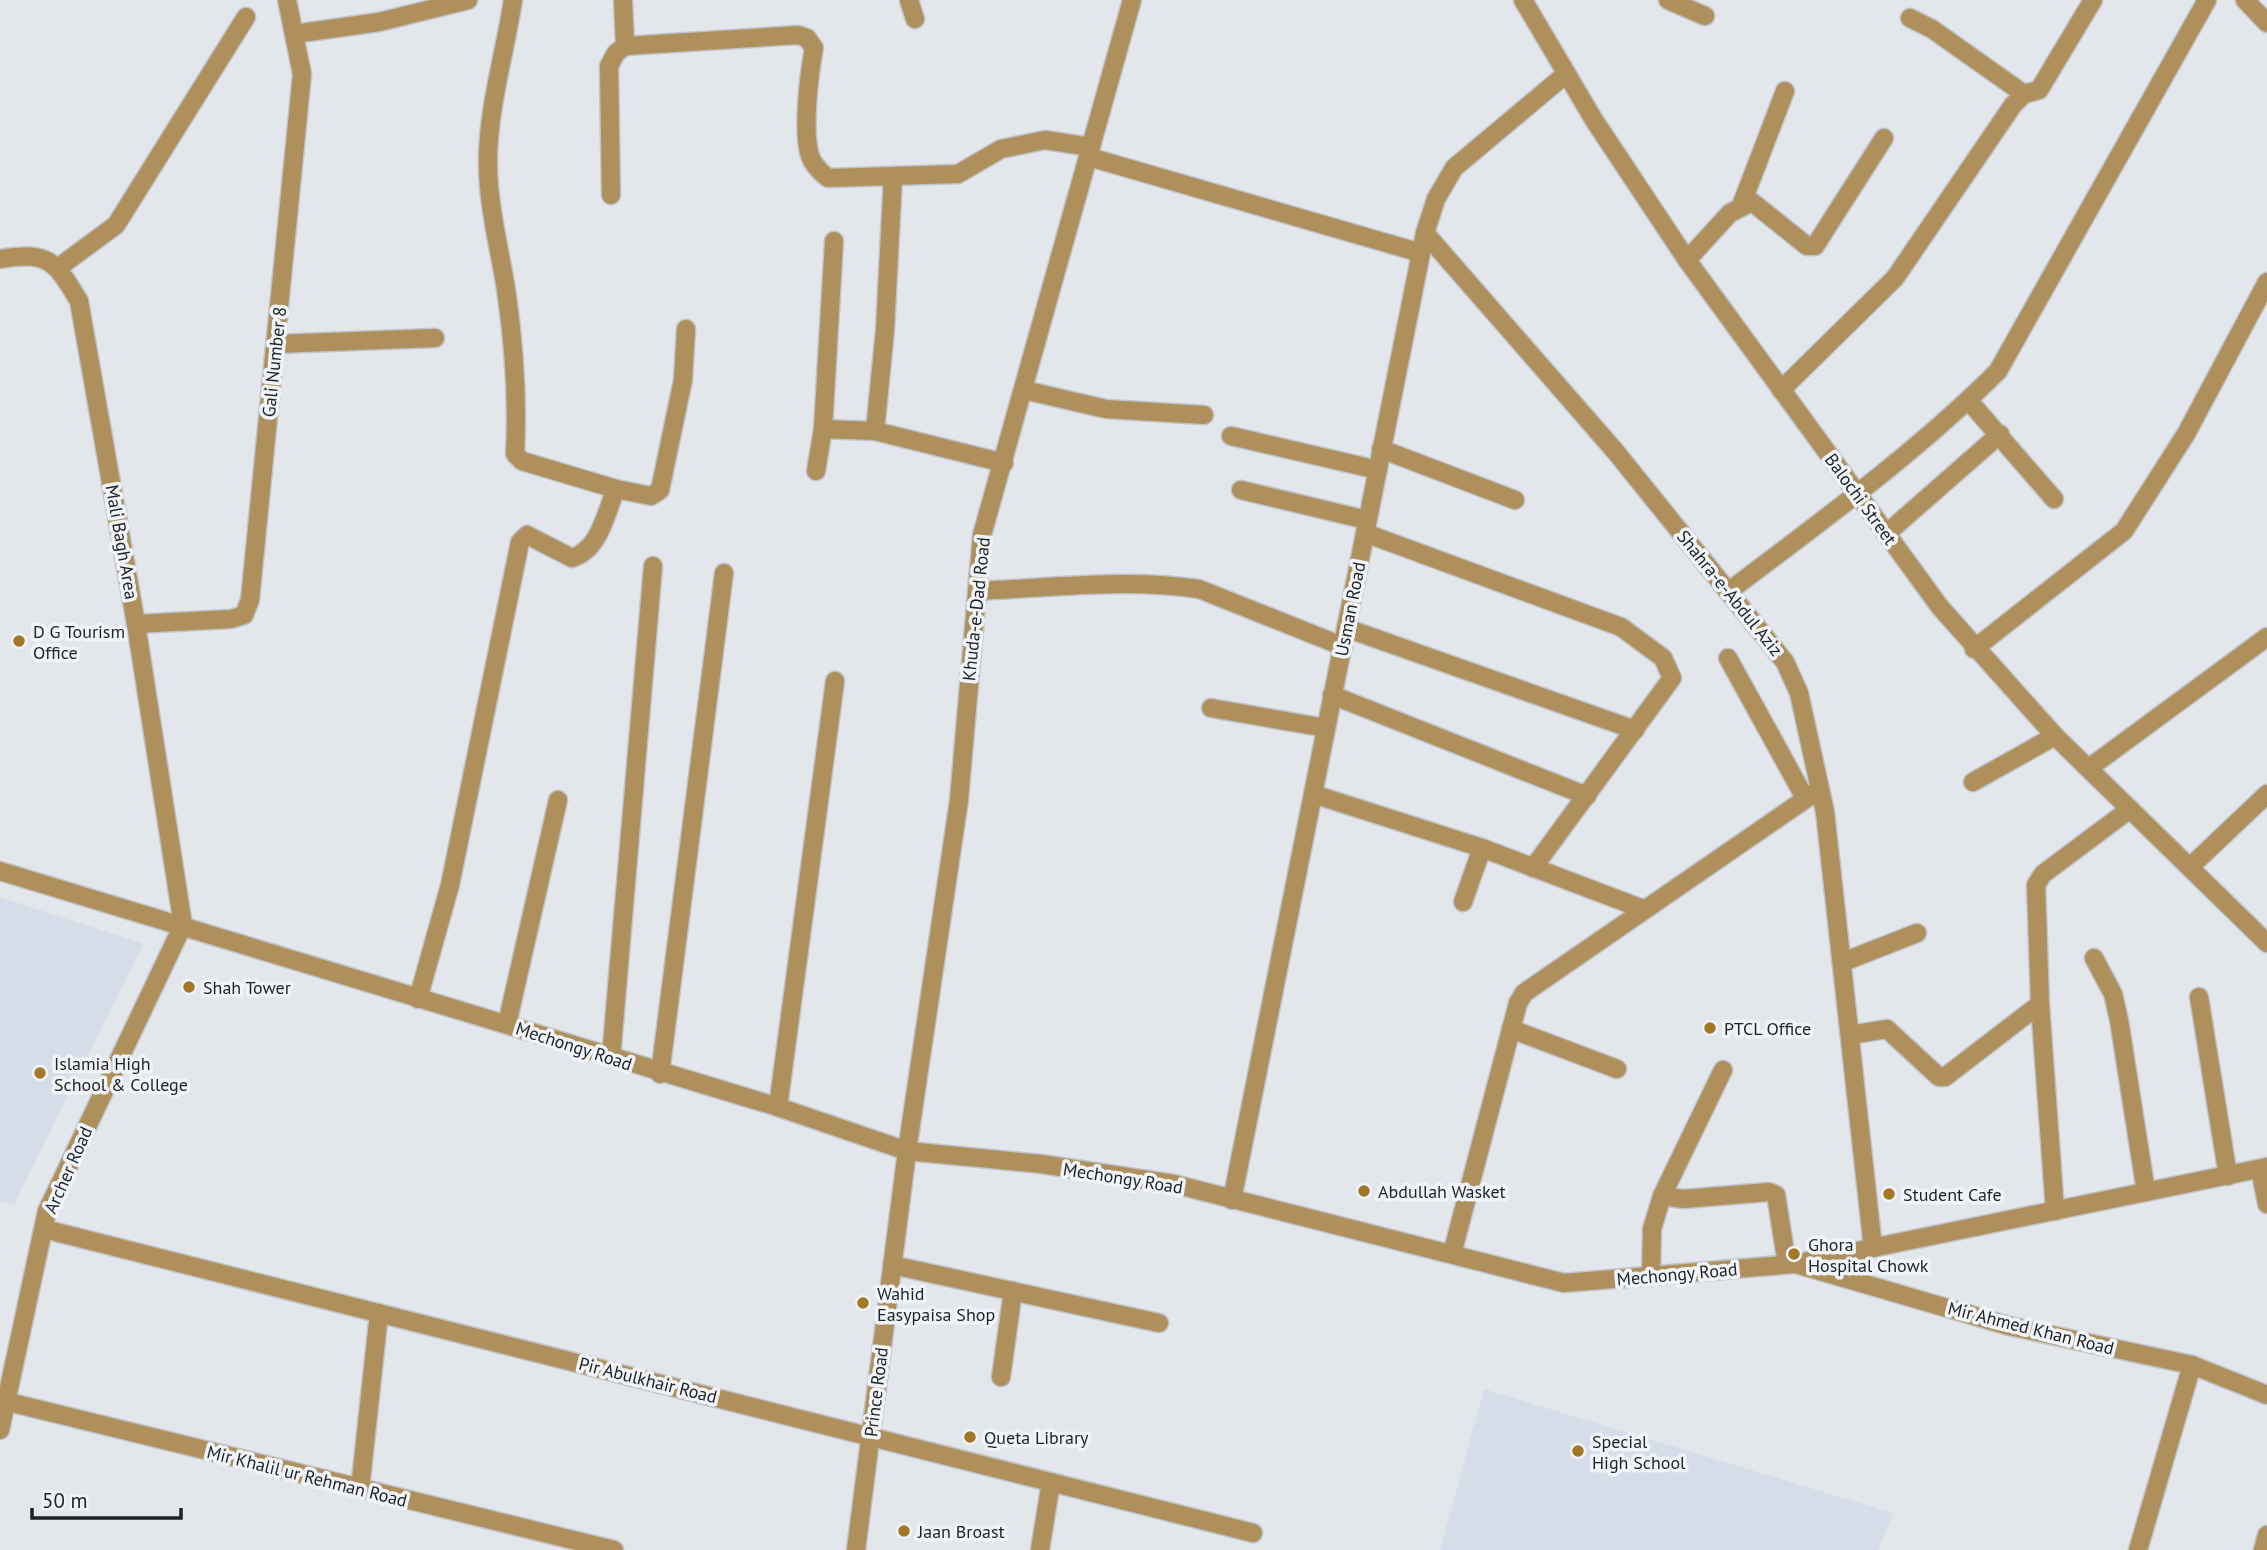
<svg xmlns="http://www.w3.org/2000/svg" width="2267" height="1550" viewBox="0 0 2267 1550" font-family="'PT Sans',sans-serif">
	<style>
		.built { fill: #d4dde8 }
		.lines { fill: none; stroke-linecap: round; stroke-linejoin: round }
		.minor-casing { stroke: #c0c3c8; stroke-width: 21 }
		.tertiary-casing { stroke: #c0c3c8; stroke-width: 21 }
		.minor { stroke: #af905d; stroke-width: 18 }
		.tertiary { stroke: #af905d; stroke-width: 18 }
		.poi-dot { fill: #a27827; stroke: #f0f4f9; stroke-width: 2.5 }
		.labels { text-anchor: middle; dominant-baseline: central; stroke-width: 7; stroke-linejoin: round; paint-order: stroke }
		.street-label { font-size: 18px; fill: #1f2122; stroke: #f0f4f9 }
		.poi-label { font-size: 18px; fill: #1f2122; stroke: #f0f4f9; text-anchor: start }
	</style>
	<rect width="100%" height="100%" fill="#e3e7ec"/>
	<!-- built -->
	<g class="built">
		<polygon points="0,897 143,944 14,1204 0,1201"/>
		<polygon points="1484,1389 1893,1513 1878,1550 1440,1550"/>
	</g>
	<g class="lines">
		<defs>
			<g id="minor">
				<path d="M513,0C505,53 489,104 488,157C487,202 499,246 506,289C514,344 518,398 515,454L522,461L616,489L651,496L660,490L683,380L686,329"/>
				<polyline points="623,0 625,46"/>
				<polyline points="909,0 915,19"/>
				<polyline points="1523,0 1594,120 1687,260 1940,607 2055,736 2267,943"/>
				<polyline points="1668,0 1705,16"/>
				<polyline points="1910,18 1932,29 2024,94"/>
				<polyline points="294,34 379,22 468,0"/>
				<polyline points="1089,157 1421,253"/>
				<path d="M611,195L609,66L616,53L625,46L798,35L807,38L814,48C809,74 803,127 809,152C811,163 819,171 828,178L958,174L1001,149L1045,140L1091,147"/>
				<polyline points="1741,206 1785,91"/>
				<polyline points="1425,233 1615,451 1785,662 1799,693 1825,812 1873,1248"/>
				<path d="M0,259C49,251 55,261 79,301L136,624L183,925L47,1211L0,1430"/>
				<polyline points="1687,260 1730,213 1752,202 1807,246 1815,246 1884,138"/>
				<polyline points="59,267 116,225 246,17"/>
				<polyline points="276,344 435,338"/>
				<polyline points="1024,390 1106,409 1204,415"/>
				<polyline points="1781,390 1895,278 2013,105 2024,94 2039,90 2093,0"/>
				<polyline points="1969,401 2054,499"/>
				<polyline points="823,429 875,431 1004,463"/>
				<polyline points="875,431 885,330 893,176"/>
				<polyline points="1231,436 1378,470"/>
				<polyline points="1381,449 1515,500"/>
				<polyline points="816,471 823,429 834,241"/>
				<polyline points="1241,490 1367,520"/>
				<polyline points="1365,533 1621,627 1663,658 1672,678 1533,868"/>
				<polyline points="1886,534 2000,434"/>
				<path d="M977,591C1051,588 1127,578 1199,589L1342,646"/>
				<path d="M1728,592C1820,522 1916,453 1998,371L2207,0"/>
				<polyline points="136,624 231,619 244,615 250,600 302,74 287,0"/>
				<polyline points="1346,628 1635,730"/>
				<polyline points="1974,649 2124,531 2186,434 2267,282"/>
				<polyline points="1728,658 1805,798"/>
				<polyline points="1332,695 1587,796"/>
				<polyline points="1211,708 1326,728"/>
				<polyline points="2089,768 2267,637"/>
				<polyline points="1973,782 2055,736"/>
				<polyline points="1313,794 1482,848 1643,909"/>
				<polyline points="2190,867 2267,794"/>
				<polyline points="1463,902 1482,848"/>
				<polyline points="2094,958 2113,994 2119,1020 2146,1192"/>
				<polyline points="1843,962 1917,933"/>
				<polyline points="2199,997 2228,1176"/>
				<path d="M418,999L450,885L520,542L527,535L572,558C600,549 605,515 616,489"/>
				<polyline points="2040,1004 2055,1211"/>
				<polyline points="507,1024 558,800"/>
				<polyline points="1511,1029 1617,1069"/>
				<polyline points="1850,1035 1887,1029 1939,1077 1945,1077 2040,1004 2036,885 2043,874 2130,809"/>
				<polyline points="611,1058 653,566"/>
				<polyline points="660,1074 724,573"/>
				<polyline points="778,1107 835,681"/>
				<polyline points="907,1151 959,800 982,535 1132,0"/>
				<polyline points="2260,1169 2267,1204"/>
				<polyline points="1662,1196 1683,1199 1769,1192 1776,1195 1787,1264"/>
				<polyline points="1232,1200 1425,233 1436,199 1454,168 1566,74"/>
				<polyline points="44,1229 1253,1533"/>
				<polyline points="1452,1254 1518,1003 1524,993 1820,789"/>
				<polyline points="892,1265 1159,1323"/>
				<polyline points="1651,1275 1652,1229 1662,1196 1723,1070"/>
				<polyline points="1001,1377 1013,1291"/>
				<polyline points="0,1400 614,1550"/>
				<polyline points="360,1489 379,1313"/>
				<polyline points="1040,1550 1051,1482"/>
				<polyline points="2138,1550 2192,1365"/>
				<polyline points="2263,1550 2267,1535"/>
			</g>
			<g id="tertiary">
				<polyline points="2245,0 2267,23"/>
				<polyline points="0,871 778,1107 907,1151 1041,1164 1174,1184 1564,1283 1794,1264 2267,1167"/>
				<polyline points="1796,1264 2009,1326 2192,1365 2267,1395"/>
				<polyline points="856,1550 907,1151"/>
			</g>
		</defs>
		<!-- minor casing -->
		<use href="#minor" class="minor-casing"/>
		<!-- tertiary casing -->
		<use href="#tertiary" class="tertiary-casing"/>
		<!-- minor -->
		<use href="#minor" class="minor"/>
		<!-- tertiary -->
		<use href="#tertiary" class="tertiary"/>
	</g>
	<!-- markers -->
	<g class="poi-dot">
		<circle cx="19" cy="641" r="7"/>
		<circle cx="189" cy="987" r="7"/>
		<circle cx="1710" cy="1028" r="7"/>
		<circle cx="40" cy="1073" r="7"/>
		<circle cx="1364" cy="1191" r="7"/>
		<circle cx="1889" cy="1194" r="7"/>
		<circle cx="1794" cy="1254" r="7"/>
		<circle cx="863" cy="1303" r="7"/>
		<circle cx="970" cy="1437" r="7"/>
		<circle cx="1578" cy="1451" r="7"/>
		<circle cx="904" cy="1531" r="7"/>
	</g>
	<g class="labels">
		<!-- street labels -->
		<g class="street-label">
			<text transform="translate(274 362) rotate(-84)">Gali Number 8</text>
			<text transform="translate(1861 499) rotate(54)">Balochi Street</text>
			<text transform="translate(122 542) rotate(80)">Mali Bagh Area</text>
			<text transform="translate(1730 593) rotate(51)">Shahra-e-Abdul Aziz</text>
			<text transform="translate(976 609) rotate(-84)">Khuda-e-Dad Road</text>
			<text transform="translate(1350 609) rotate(-79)">Usman Road</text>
			<text transform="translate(574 1046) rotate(18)">Mechongy Road</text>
			<text transform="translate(68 1170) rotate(-66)">Archer Road</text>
			<text transform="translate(1123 1178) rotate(9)">Mechongy Road</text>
			<text transform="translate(1677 1274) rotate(-5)">Mechongy Road</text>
			<text transform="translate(2031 1328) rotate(14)">Mir Ahmed Khan Road</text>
			<text transform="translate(648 1380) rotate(14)">Pir Abulkhair Road</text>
			<text transform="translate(876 1392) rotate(-83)">Prince Road</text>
			<text transform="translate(307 1476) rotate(14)">Mir Khalil ur Rehman Road</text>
		</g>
		<!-- poi labels -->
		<g class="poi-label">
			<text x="33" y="631">D G Tourism<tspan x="33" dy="21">Office</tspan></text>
			<text x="203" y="987">Shah Tower</text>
			<text x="1724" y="1028">PTCL Office</text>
			<text x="54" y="1063">Islamia High<tspan x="54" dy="21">School &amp; College</tspan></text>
			<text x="1378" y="1191">Abdullah Wasket</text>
			<text x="1903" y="1194">Student Cafe</text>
			<text x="1808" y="1244">Ghora<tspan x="1808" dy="21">Hospital Chowk</tspan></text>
			<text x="877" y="1293">Wahid<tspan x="877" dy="21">Easypaisa Shop</tspan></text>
			<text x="984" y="1437">Queta Library</text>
			<text x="1592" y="1441">Special<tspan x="1592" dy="21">High School</tspan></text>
			<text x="918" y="1531">Jaan Broast</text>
		</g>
	</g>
	<!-- scale -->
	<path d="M32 1508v10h149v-10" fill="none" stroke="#1f2122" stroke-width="3.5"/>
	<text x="42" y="1508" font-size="21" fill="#1f2122" stroke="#f0f4f9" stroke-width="5" paint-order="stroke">50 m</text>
</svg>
